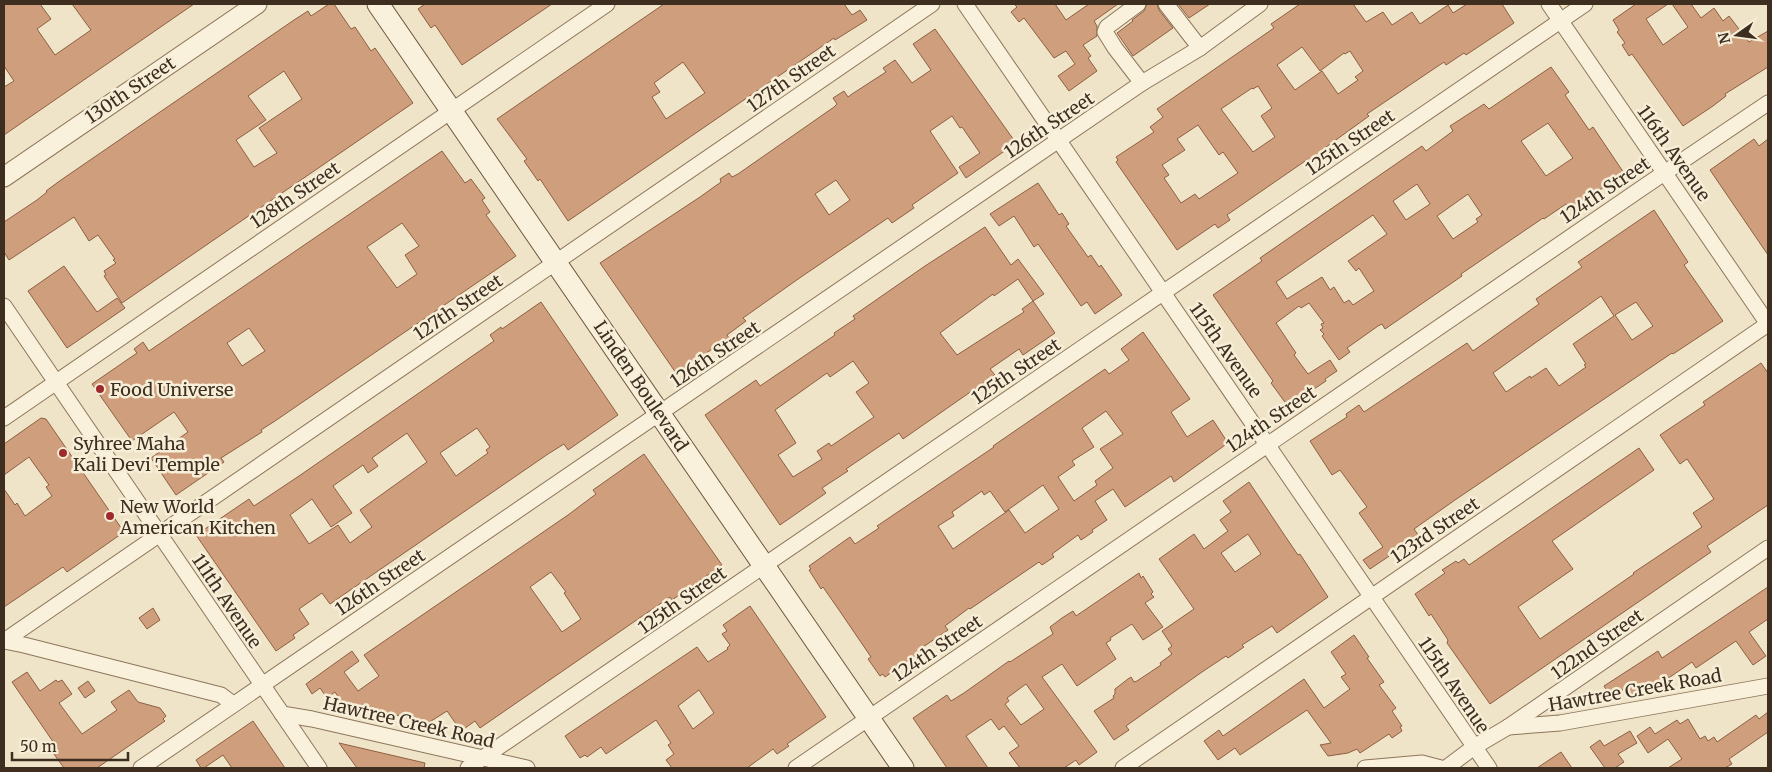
<svg xmlns="http://www.w3.org/2000/svg" width="1772" height="772" viewBox="0 0 1772 772" font-family="Merriweather,serif">
	<style>
		.building { fill: #cf9f7d; stroke: #8d5f41; fill-rule: evenodd }
		.lines { fill: none; stroke-linecap: round; stroke-linejoin: round }
		.minor-casing { stroke: #8d765c; stroke-width: 17 }
		.tertiary-casing { stroke: #8d765c; stroke-width: 21 }
		.secondary-casing { stroke: #6f573f; stroke-width: 23 }
		.minor { stroke: #faf1dc; stroke-width: 15 }
		.tertiary { stroke: #faf1dc; stroke-width: 19 }
		.secondary { stroke: #faf1dc; stroke-width: 21 }
		.poi-dot { fill: #9e2a2b; stroke: #f7eed8; stroke-width: 2 }
		.labels { text-anchor: middle; dominant-baseline: central; stroke-width: 5; stroke-linejoin: round; paint-order: stroke }
		.street-label { font-size: 18px; fill: #3d2e20; stroke: #f7eed8 }
		.poi-label { font-size: 18px; fill: #3d2e20; stroke: #f7eed8; text-anchor: start }
	</style>
	<rect width="100%" height="100%" fill="#f0e4c8"/>
	<!-- building -->
	<g class="building">
		<polygon points="4,4 40,4 51,19 37,29 55,55 91,30 72,4 194,4 4,135 4,87 14,81 4,66"/>
		<path d="M329,4H334L351,29L355,27L371,51L375,48L413,103L122,303L104,276L106,275L104,271L116,263L113,260L115,259L98,235L89,241L74,217L9,260L4,252V222L37,200L47,192L46,191L61,180L294,20L308,11L311,16ZM284,71L302,99L259,128L277,153L254,167L236,140L266,120L248,96Z"/>
		<polygon points="425,4 552,4 462,65 435,25 431,28 418,9"/>
		<path d="M664,4H844L852,15L860,10L867,20L835,40L834,38L568,221L540,179L538,181L524,161L527,159L497,119ZM683,62L705,93L666,119L652,97L660,92L654,83Z"/>
		<polygon points="1014,4 1055,4 1066,20 1089,4 1118,4 1094,21 1097,26 1097,36 1083,45 1091,56 1088,58 1097,71 1069,91 1058,76 1075,64 1066,51 1054,58 1024,18 1019,22 1011,12 1017,7"/>
		<polygon points="1147,4 1157,4 1159,10 1173,28 1133,56 1117,33 1133,21 1132,20 1144,11"/>
		<polygon points="1178,4 1210,4 1189,18"/>
		<path d="M1300,4H1353L1366,22L1383,12L1392,25L1412,12L1420,24L1448,5L1453,13L1467,4H1502L1514,23L1466,55L1464,53L1446,65L1444,62L1367,114L1369,116L1322,150L1324,154L1310,163L1308,159L1227,215L1230,220L1218,228L1215,224L1177,250L1116,162L1118,160L1116,157L1154,132L1150,127L1163,117L1157,109L1274,28L1271,24ZM1302,47L1320,71L1344,53L1345,54L1350,51L1363,71L1355,77L1358,80L1338,94L1322,71L1295,90L1277,65ZM1258,86L1272,108L1261,116L1275,137L1253,152L1221,109L1252,88L1253,89ZM1198,125L1219,155L1223,152L1238,173L1199,199L1195,194L1181,203L1164,178L1169,175L1162,165L1185,150L1177,139Z"/>
		<polygon points="1636,4 1668,4 1646,19 1663,45 1688,27 1672,4 1691,4 1701,18 1714,8 1723,21 1729,16 1749,42 1768,31 1768,67 1725,94 1726,96 1713,106 1683,126 1632,54 1629,56 1622,45 1625,43 1617,32 1619,30 1613,20"/>
		<path d="M935,29L1016,143L966,178L959,167L980,153L962,127L960,128L952,116L930,131L958,173L912,205L914,208L892,223L888,218L801,277L743,318L746,321L727,335L729,338L676,373L600,263L700,197L721,182L720,179L729,173L732,177L738,174L834,107L837,104L833,98L844,91L848,97L852,94L886,72L883,68L895,60L912,83L931,70L913,44ZM836,180L850,200L829,215L815,194Z"/>
		<path d="M1551,67L1569,92L1565,95L1589,130L1593,127L1624,173L1571,210L1566,204L1544,219L1543,218L1461,274L1462,276L1385,329L1382,324L1378,326L1347,348L1350,352L1339,360L1322,336L1324,334L1320,330L1323,328L1321,324L1324,323L1309,303L1301,308L1299,306L1276,323L1296,353L1294,355L1308,374L1330,360L1337,371L1325,379L1326,381L1314,389L1313,388L1287,405L1271,383L1273,381L1213,295L1262,261L1260,258L1406,157L1422,146L1426,151L1453,131L1450,126L1484,104L1489,109ZM1548,123L1573,158L1546,176L1521,141ZM1417,184L1430,204L1406,220L1393,201ZM1468,194L1482,215L1476,219L1478,222L1453,239L1437,216ZM1373,215L1387,234L1348,261L1356,271L1359,268L1374,291L1353,305L1349,300L1344,303L1334,287L1330,290L1322,277L1287,299L1276,282Z"/>
		<polygon points="1754,139 1759,146 1768,139 1768,255 1710,170"/>
		<path d="M442,151L465,183L471,179L485,198L482,200L490,212L486,215L516,256L275,421L261,430L262,432L221,458L224,462L176,495L151,458L188,432L174,412L132,441L92,384L137,353L134,349L143,342L149,351ZM402,223L419,246L405,255L417,274L397,288L367,247ZM249,328L265,351L242,366L227,343Z"/>
		<polygon points="1038,183 1059,215 1062,213 1069,224 1066,226 1088,257 1091,255 1099,267 1101,265 1122,295 1095,314 1087,302 1081,306 1038,244 1034,247 1014,216 999,226 990,214"/>
		<path d="M1654,210L1688,262L1684,265L1723,321L1673,354L1672,353L1455,500L1414,529L1419,536L1370,569L1363,560L1383,547L1359,513L1367,507L1340,470L1332,475L1310,441L1347,417L1346,414L1359,405L1364,412L1467,343L1473,351L1539,304L1536,299L1582,267L1578,262ZM1601,296L1614,316L1573,344L1586,364L1584,365L1586,367L1559,386L1546,368L1531,378L1530,376L1506,392L1493,373ZM1636,302L1653,326L1632,340L1615,315Z"/>
		<path d="M985,227L1011,265L1018,259L1044,294L1033,301L1018,279L994,296L993,294L940,333L957,355L1024,312L1022,309L1033,301L1055,333L1023,355L1019,349L990,369L995,375L979,386L903,439L899,433L846,469L848,471L822,488L826,493L780,525L705,415L756,380L760,386L791,365L835,335L834,333L855,319L853,316L925,266ZM853,361L869,383L856,392L874,417L831,446L829,443L817,451L822,459L793,477L778,455L796,443L775,410L827,373L830,377Z"/>
		<polygon points="64,266 97,312 117,298 125,308 67,348 28,291"/>
		<path d="M541,302L618,415L568,450L564,444L548,454L330,604L322,593L299,609L309,624L293,635L295,638L276,651L196,535L249,499L254,506L299,476L494,341L490,335L501,327L502,329ZM477,428L490,447L486,450L488,453L456,476L440,453ZM407,433L427,462L360,510L372,527L350,543L338,525L309,544L290,515L312,499L331,527L352,513L333,486L363,465L368,473L378,466L372,458Z"/>
		<path d="M1143,332L1190,399L1171,412L1187,437L1213,420L1228,443L1174,482L1171,476L1125,507L1113,489L1095,501L1107,520L1092,530L1093,532L1081,540L1078,535L1052,554L1054,557L1042,565L1039,562L970,609L969,608L945,626L948,630L920,649L921,651L916,655L885,677L883,674L880,676L868,659L871,657L839,610L823,587L821,589L809,570L811,569L809,566L850,537L855,544L879,528L877,526L994,447L993,446L1105,369L1109,374L1129,360L1121,349ZM1106,411L1123,434L1100,449L1113,468L1095,481L1097,485L1074,501L1058,477L1075,465L1072,461L1094,447L1082,428ZM1043,485L1059,509L1025,533L1009,510L953,549L938,526L954,516L952,512L982,491L984,495L990,491L1005,512Z"/>
		<polygon points="1761,363 1768,373 1768,505 1707,546 1711,552 1490,704 1447,643 1448,640 1431,614 1429,616 1415,594 1445,573 1442,570 1456,561 1458,563 1464,559 1469,565 1639,448 1654,470 1552,541 1573,569 1518,607 1540,639 1634,574 1633,573 1702,527 1693,513 1714,499 1687,459 1680,464 1660,435 1705,405 1703,402"/>
		<polygon points="41,418 46,419 124,532 67,572 63,567 4,607 4,489 15,505 17,503 25,516 52,496 46,487 49,485 29,457 4,475 4,444"/>
		<path d="M644,454L722,565L672,600L670,597L480,728L475,721L461,731L447,711L428,723L341,701L335,692L327,698L320,688L312,694L306,684L352,651L359,661L344,672L358,691L379,676L364,655L568,515L596,494L593,490ZM551,572L566,592L564,593L581,619L562,632L530,587Z"/>
		<path d="M1249,482L1283,533L1298,555L1300,554L1328,597L1277,633L1272,626L1242,645L1244,647L1228,658L1226,656L1202,672L1126,726L1129,730L1114,740L1094,711L1114,698L1113,696L1115,694V689L1128,679L1131,677L1134,682L1137,681L1161,665L1160,663L1172,654L1168,649L1172,646L1162,631L1194,609L1159,559L1194,534L1204,549L1228,531L1220,520L1231,512L1223,501ZM1248,534L1261,554L1235,572L1221,553Z"/>
		<path d="M1139,573L1141,578L1143,576L1153,592L1151,594L1154,597L1145,603L1163,627L1143,640L1132,624L1110,638L1111,640L1106,643L1116,659L1077,686L1062,664L1042,677L1097,752L1079,765L1076,760L1064,768H1020L1009,753L1019,746L1004,726L999,730L991,719L966,736L988,768H947L913,718L947,695L951,701L964,693L1009,661L1010,662L1053,634L1050,627L1062,618L1073,611L1076,616ZM1026,684L1044,709L1021,725L1005,704L1009,701L1007,698Z"/>
		<polygon points="1768,587 1768,619 1749,632 1766,656 1753,665 1736,641 1696,668 1692,662 1651,690 1629,695 1624,689 1611,697 1604,686 1658,651 1662,658"/>
		<path d="M750,606L826,717L787,744L789,746L777,754L773,749L747,768H672L666,760L674,754L668,745L671,743L656,720L606,754L601,747L587,757L585,755L580,758L565,736L697,647L708,662L728,649L727,648L730,645L722,634L727,631L723,625ZM699,690L714,713L693,729L678,706Z"/>
		<polygon points="153,608 160,620 147,629 139,618"/>
		<polygon points="1354,635 1369,657 1367,658 1384,682 1379,685 1396,708 1392,711 1402,726 1400,727 1402,731 1392,738 1389,734 1360,753 1357,749 1348,753 1328,756 1320,745 1331,743 1307,710 1240,755 1235,748 1218,760 1204,741 1219,730 1223,736 1304,679 1324,708 1350,689 1341,677 1346,674 1331,652"/>
		<polygon points="27,672 40,691 56,680 58,682 62,680 72,694 59,703 82,734 117,710 111,702 129,690 138,702 160,708 166,716 163,719 165,721 97,768 64,768 51,750 56,746 12,682"/>
		<polygon points="88,681 95,691 85,698 78,688"/>
		<polygon points="1768,712 1768,732 1729,759 1732,764 1725,768 1668,768 1682,759 1668,739 1648,753 1637,736 1650,727 1655,734 1677,720 1680,724 1688,719 1700,739 1705,736 1708,741 1714,737 1717,742 1756,715 1759,719"/>
		<polygon points="253,721 285,768 232,768 223,755 204,768 201,768 196,760"/>
		<polygon points="1630,731 1637,743 1618,754 1624,762 1615,768 1605,768 1590,747 1600,740 1604,746"/>
		<polygon points="339,743 425,763 424,768 357,768"/>
		<polygon points="1561,752 1572,768 1537,768"/>
	</g>
	<g class="lines">
		<defs>
			<g id="minor">
				<polyline points="965,4 1489,768"/>
				<polyline points="1138,4 1107,27 1105,32 1115,48 1142,83"/>
				<polyline points="1166,4 1200,48"/>
				<polyline points="1549,4 1768,324"/>
				<polyline points="4,306 319,768"/>
				<polyline points="4,418 607,4"/>
				<polyline points="4,641 932,4"/>
				<polyline points="4,641 24,645 221,695 233,704"/>
				<polyline points="282,714 312,719 527,768"/>
				<polyline points="1508,727 1560,723 1768,686"/>
				<polyline points="141,768 1142,83 1200,48 1260,4"/>
				<polyline points="468,768 1585,4"/>
				<polyline points="796,768 1645,186 1768,103"/>
				<polyline points="1123,768 1768,324"/>
				<polyline points="1365,768 1422,763 1441,768"/>
				<polyline points="1446,768 1474,747 1508,727 1768,548"/>
			</g>
			<polyline id="tertiary" points="4,177 257,4"/>
			<polyline id="secondary" points="378,4 903,768"/>
		</defs>
		<!-- minor casing -->
		<use href="#minor" class="minor-casing"/>
		<!-- tertiary casing -->
		<use href="#tertiary" class="tertiary-casing"/>
		<!-- secondary casing -->
		<use href="#secondary" class="secondary-casing"/>
		<!-- minor -->
		<use href="#minor" class="minor"/>
		<!-- tertiary -->
		<use href="#tertiary" class="tertiary"/>
		<!-- secondary -->
		<use href="#secondary" class="secondary"/>
	</g>
	<!-- markers -->
	<g class="poi-dot">
		<circle cx="100" cy="389" r="5"/>
		<circle cx="63" cy="453" r="5"/>
		<circle cx="110" cy="516" r="5"/>
	</g>
	<g class="labels">
		<!-- street labels -->
		<g class="street-label">
			<text transform="translate(791 78) rotate(-35)">127th Street</text>
			<text transform="translate(130 90) rotate(-34)">130th Street</text>
			<text transform="translate(1049 125) rotate(-34)">126th Street</text>
			<text transform="translate(1350 142) rotate(-34)">125th Street</text>
			<text transform="translate(1674 153) rotate(55)">116th Avenue</text>
			<text transform="translate(1605 190) rotate(-34)">124th Street</text>
			<text transform="translate(295 195) rotate(-34)">128th Street</text>
			<text transform="translate(458 307) rotate(-34)">127th Street</text>
			<text transform="translate(1226 350) rotate(55)">115th Avenue</text>
			<text transform="translate(715 354) rotate(-34)">126th Street</text>
			<text transform="translate(1016 371) rotate(-34)">125th Street</text>
			<text transform="translate(641 386) rotate(56)">Linden Boulevard</text>
			<text transform="translate(1271 419) rotate(-34)">124th Street</text>
			<text transform="translate(1435 530) rotate(-34)">123rd Street</text>
			<text transform="translate(380 582) rotate(-34)">126th Street</text>
			<text transform="translate(682 600) rotate(-35)">125th Street</text>
			<text transform="translate(227 601) rotate(56)">111th Avenue</text>
			<text transform="translate(1597 644) rotate(-35)">122nd Street</text>
			<text transform="translate(937 648) rotate(-34)">124th Street</text>
			<text transform="translate(1454 685) rotate(56)">115th Avenue</text>
			<text transform="translate(1635 690) rotate(-10)">Hawtree Creek Road</text>
			<text transform="translate(409 722) rotate(13)">Hawtree Creek Road</text>
		</g>
		<!-- poi labels -->
		<g class="poi-label">
			<text x="110" y="389">Food Universe</text>
			<text x="73" y="443">Syhree Maha<tspan x="73" dy="21">Kali Devi Temple</tspan></text>
			<text x="120" y="506">New World<tspan x="120" dy="21">American Kitchen</tspan></text>
		</g>
	</g>
	<!-- border -->
	<rect width="1772" height="772" fill="none" stroke="#3d2e20" stroke-width="10"/>
	<!-- north arrow -->
	<g transform="translate(1737 35) rotate(256)" stroke="#f7eed8" stroke-width="4" paint-order="stroke">
	<path d="M0-4L9 19L0 12L-9 19Z" fill="#3d2e20"/>
	<text y="-8" font-size="14" font-weight="bold" text-anchor="middle" fill="#3d2e20">N</text>
	</g>
	<!-- scale -->
	<path d="M12 752v8h116v-8" fill="none" stroke="#3d2e20" stroke-width="2.5"/>
	<text x="20" y="752" font-size="15" fill="#3d2e20" stroke="#f7eed8" stroke-width="4" paint-order="stroke">50 m</text>
</svg>
